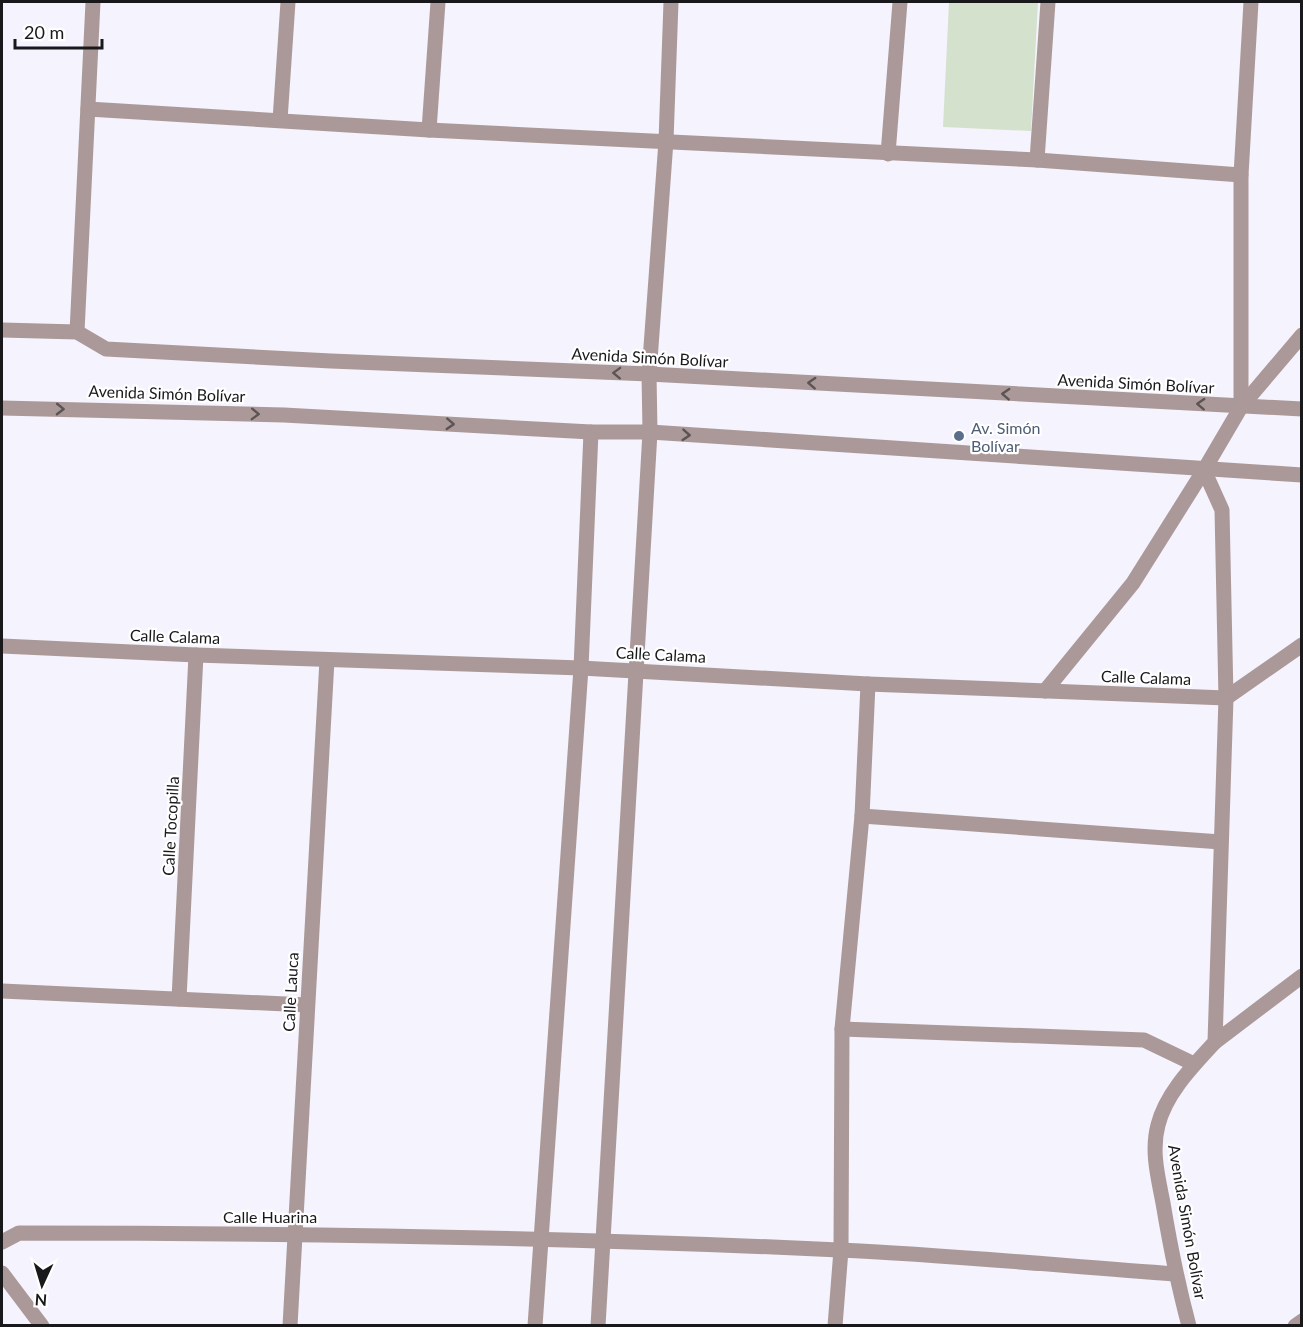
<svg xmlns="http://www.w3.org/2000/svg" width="1303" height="1327" viewBox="0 0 1303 1327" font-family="Lato,sans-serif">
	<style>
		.green { fill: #d4e2cd }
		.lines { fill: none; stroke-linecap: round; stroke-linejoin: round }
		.minor { stroke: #ab9999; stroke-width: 15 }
		.oneway { stroke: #5b5354 }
		.service-dot { fill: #5c6f8a; stroke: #fff; stroke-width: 2 }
		.labels { text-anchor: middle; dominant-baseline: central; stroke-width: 4.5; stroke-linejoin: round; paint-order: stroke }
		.street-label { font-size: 16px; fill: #19191c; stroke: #fff }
		.service-label { font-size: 16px; fill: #4e5e75; stroke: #fff; text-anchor: start }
	</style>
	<rect width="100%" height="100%" fill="#f5f3fd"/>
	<!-- green -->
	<polygon class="green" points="949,2 1038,2 1031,131 943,127"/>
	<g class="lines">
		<!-- minor -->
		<g class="minor">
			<polyline points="88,109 429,130 1037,160 1241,175"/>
			<polyline points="280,120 288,2"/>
			<polyline points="429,130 438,2"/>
			<polyline points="888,154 900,2"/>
			<polyline points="1037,160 1048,2"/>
			<polyline points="2,330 77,332 106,349 331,361 649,374 1302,409"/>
			<polyline points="77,332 93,2"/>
			<polyline points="1241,407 1241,175 1251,2"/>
			<polyline points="2,408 284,415 591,432 650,432 1302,475"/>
			<polyline points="2,646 196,655 581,668 868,684 1226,698 1302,645"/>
			<polyline points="1045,691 1133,583 1204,470"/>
			<polyline points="862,816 1221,842"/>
			<polyline points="2,991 307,1005"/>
			<polyline points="179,999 196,655"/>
			<polyline points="842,1029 1144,1040 1194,1064"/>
			<polyline points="1215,1042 1302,976"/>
			<path d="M2,1242L19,1233C292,1233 566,1237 839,1250C951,1255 1063,1266 1175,1274"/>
			<polyline points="2,1273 42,1326"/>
			<polyline points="290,1326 327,660"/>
			<polyline points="535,1326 581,668 591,432"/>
			<polyline points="598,1326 650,432 649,374 666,141 671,2"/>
			<polyline points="835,1326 841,1250 842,1029 862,816 868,684"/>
			<path d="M1189,1326C1178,1285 1170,1245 1163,1203C1158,1177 1151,1151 1158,1125C1166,1093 1193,1066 1215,1042L1226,698L1222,510L1204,470L1241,407L1302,335"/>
			<polyline points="1295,1326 1302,1321"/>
		</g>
	</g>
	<!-- one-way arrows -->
	<defs><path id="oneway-chevron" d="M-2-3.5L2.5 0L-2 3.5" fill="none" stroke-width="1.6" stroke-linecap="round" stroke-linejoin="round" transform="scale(1.5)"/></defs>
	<g class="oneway">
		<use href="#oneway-chevron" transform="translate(617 373) rotate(-178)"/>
		<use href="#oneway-chevron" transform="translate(812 383) rotate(-177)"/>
		<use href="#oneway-chevron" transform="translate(1006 394) rotate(-177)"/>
		<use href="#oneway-chevron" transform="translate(1201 404) rotate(-177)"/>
		<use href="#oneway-chevron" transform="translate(60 409) rotate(1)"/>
		<use href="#oneway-chevron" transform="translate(255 414) rotate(2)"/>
		<use href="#oneway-chevron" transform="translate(450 424) rotate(3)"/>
		<use href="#oneway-chevron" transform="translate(686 435) rotate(4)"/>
	</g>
	<!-- markers -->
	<circle class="service-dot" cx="959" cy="436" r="6"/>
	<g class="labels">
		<!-- street labels -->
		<g class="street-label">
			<text transform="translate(650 357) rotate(3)">Avenida Simón Bolívar</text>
			<text transform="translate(1136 383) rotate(3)">Avenida Simón Bolívar</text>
			<text transform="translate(167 393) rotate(2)">Avenida Simón Bolívar</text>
			<text transform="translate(175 636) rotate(2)">Calle Calama</text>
			<text transform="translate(661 654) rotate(3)">Calle Calama</text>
			<text transform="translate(1146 677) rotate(2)">Calle Calama</text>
			<text transform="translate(170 826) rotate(-87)">Calle Tocopilla</text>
			<text transform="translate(290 992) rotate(-87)">Calle Lauca</text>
			<text x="270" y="1216">Calle Huarina</text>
			<text transform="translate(1188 1222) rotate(80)">Avenida Simón Bolívar</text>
		</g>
		<!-- service labels -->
		<g class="service-label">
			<text x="971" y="427">Av. Simón<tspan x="971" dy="18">Bolívar</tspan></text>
		</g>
	</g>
	<!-- border -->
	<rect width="1303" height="1327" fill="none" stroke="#19191c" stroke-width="6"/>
	<!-- north arrow -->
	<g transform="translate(42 1285) rotate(184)" stroke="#ffffff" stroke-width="4.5" paint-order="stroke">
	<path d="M0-4.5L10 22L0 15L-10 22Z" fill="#19191c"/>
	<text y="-9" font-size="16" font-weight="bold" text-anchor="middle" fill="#19191c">N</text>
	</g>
	<!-- scale -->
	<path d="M15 39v9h87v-9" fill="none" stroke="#19191c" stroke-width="3"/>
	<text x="24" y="39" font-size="18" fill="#19191c" stroke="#ffffff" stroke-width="4.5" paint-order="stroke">20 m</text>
</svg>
